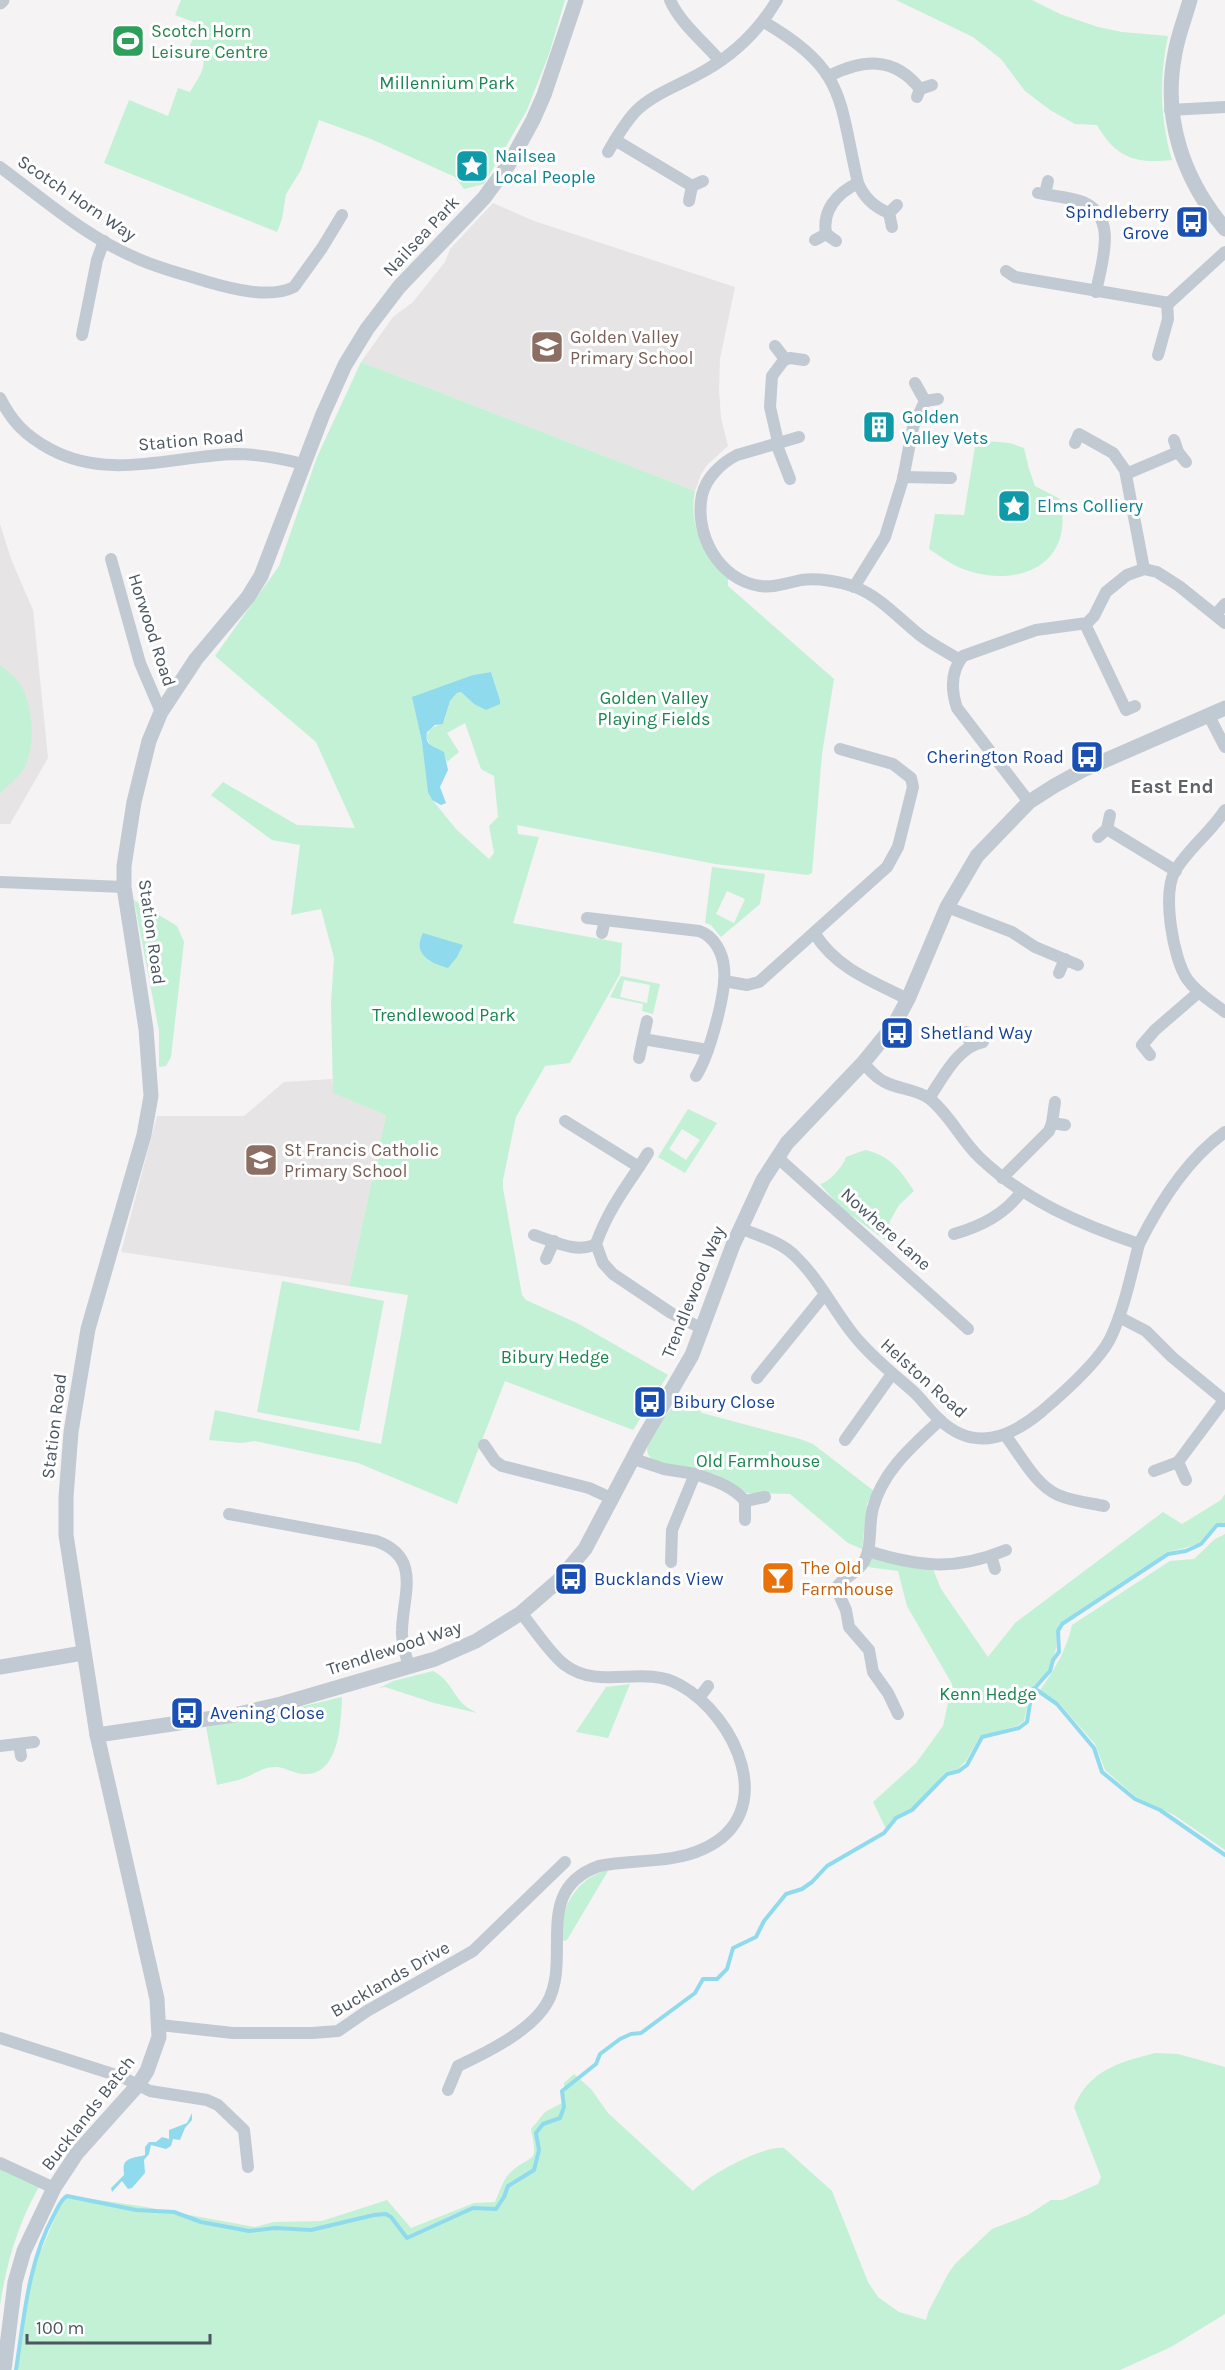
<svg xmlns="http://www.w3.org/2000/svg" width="1225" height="2370" viewBox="0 0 1225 2370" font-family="Karla,sans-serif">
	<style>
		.education { fill: #e6e4e5 }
		.green { fill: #c3f1d5; fill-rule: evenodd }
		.water { fill: #90daee }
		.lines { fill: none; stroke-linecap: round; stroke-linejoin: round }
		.stream { stroke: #90daee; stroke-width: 4 }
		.minor { stroke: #c1cad2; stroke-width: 12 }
		.tertiary { stroke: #c1cad2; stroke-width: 15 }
		.labels { text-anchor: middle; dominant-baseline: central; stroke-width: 6; stroke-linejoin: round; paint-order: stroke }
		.leisure-label { font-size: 18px; fill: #27864d; stroke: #fff; text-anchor: start }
		.park-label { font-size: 18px; fill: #17864f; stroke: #fff }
		.culture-label { font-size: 18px; fill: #0d838f; stroke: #fff; text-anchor: start }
		.street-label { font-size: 18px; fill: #4a5661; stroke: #fff }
		.transit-label { font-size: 18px; fill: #164399; stroke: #fff; text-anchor: start }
		.education-label { font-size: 18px; fill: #785e54; stroke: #fff; text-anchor: start }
		.food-label { font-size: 18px; fill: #c56008; stroke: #fff; text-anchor: start }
		.neighbourhood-label { font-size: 20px; font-weight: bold; fill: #5f6368; stroke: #fff }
	</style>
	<rect width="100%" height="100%" fill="#f5f3f3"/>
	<!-- education -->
	<g class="education">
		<polygon points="493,203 534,221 735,287 720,359 719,390 721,418 728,446 708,464 701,474 695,491 361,362 393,317 413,302 445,262 450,249"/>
		<polygon points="0,524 11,559 33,610 48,758 10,824 0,824"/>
		<polygon points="332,1079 334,1093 386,1115 349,1286 121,1252 157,1116 244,1116 284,1082"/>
	</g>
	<!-- green -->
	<g class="green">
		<path d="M181,0H565L549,54L527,110L484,184L464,189L455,177L371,139L319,120L301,170L286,194L282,219L277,232L104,163L129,100L168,116L178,88L190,92C199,76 208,68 201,50L190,46L199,24L175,15Z"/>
		<path d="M896,0H1032L1060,14L1098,27L1122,32L1168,36C1159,78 1160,119 1172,160C1136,164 1116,158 1097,125L1075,124L1050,110L1025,91L1001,59L973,37Z"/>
		<path d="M361,362L695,491C688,528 704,551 728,577V586L834,679L822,754L812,873L808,875L715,864L517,825L518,834L539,837L513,923L622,943L620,974L570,1063L545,1066L516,1117L503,1180V1188L522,1295L526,1300L577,1323L668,1375L633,1430L505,1381L457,1504L358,1463L255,1441L241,1443L209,1440L215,1410L381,1444L408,1295L349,1286L386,1115L333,1093L331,1003L334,958L321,909L291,915L300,845L272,840L211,795L223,782L297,825L355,828L316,742L215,656L279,566L317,457ZM491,672L500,700V704H474L461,692L457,693L450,701L444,722L430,729L426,736L431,747L443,751L447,762L459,752L447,733L465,723L481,769L494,776L498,817L489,826L494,853L489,859L456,829L430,797L422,742L413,700L473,675Z"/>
		<path d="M976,440L1010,443L1024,448L1029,469L1035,486L1060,499C1075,562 1023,588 969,571C955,567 941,557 929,549L935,514L964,515Z"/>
		<path d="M0,665C6,670 13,675 18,681C33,701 37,747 23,770C17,778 8,786 0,793Z"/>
		<path d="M712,867L765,874L760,904L721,937L711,925L705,923ZM727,891L745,899L734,923L716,914Z"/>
		<polygon points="134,900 177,926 184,942 171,1057 166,1066 159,1067 159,1031"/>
		<path d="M621,976L660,984L653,1014L642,1011L643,1004L610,997ZM624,980L650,985L647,1003L620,997Z"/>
		<path d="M688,1109L717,1123L685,1173L658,1157ZM682,1129L700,1140L686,1160L669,1149Z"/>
		<path d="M865,1150C890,1155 901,1171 914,1191L899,1205L890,1221L889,1243L840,1207L820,1184C829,1183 844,1165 846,1157Z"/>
		<polygon points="282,1281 384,1301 359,1431 257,1412"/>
		<path d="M683,1393L702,1413L800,1439L813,1444L874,1491L867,1504L862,1549L848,1543L790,1494L747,1493L715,1474L655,1462C650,1457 645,1453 648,1446C652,1431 674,1406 683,1393Z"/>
		<path d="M1225,1494V1523H1216L1199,1543L1185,1548L1167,1552L1060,1623C1053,1636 1059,1642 1055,1652C1053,1659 1050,1663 1049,1671L1031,1688L1024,1721L1017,1726L980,1736L966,1761L958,1769L945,1772L929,1792L911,1809L894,1818L886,1829L873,1802L916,1763L943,1726L952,1684L907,1606L898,1571L867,1567L871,1554L933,1569L941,1589L988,1657L1015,1623L1163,1512L1182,1524L1221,1500Z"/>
		<path d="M1225,1534V1850L1174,1815L1136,1797L1105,1770L1095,1744L1059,1703L1040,1690C1055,1669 1067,1649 1072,1625L1170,1561L1194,1559L1215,1539Z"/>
		<path d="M433,1671C448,1678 453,1694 464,1705C467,1708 472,1710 477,1713L434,1703L385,1687L379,1688L393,1681Z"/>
		<polygon points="630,1684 608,1738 576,1732 606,1687"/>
		<path d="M342,1697C341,1721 340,1774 306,1774C295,1775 286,1767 275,1767C264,1767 258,1772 249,1776C239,1781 228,1782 217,1785L206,1727L279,1712Z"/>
		<path d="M604,1871H608L567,1940L563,1941C558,1911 574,1881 604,1871Z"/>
		<path d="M1155,2053L1178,2054L1225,2067V2314L1171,2347L1120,2370H17L28,2297L37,2260L65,2195L140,2206L255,2227L274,2222L322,2221L387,2200L411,2228L474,2203L495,2202C499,2193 503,2179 510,2173C532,2152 539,2167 531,2129L545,2112L564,2102V2083L574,2074L591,2089L608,2113L693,2191C707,2176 763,2145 784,2148L832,2191L868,2282L878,2297L899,2312L926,2320L929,2310L948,2274L955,2264L992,2229L1028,2215L1051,2200H1062L1098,2184L1101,2177L1074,2107C1089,2070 1120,2062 1155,2053Z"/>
		<path d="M0,2160L45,2177C20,2216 7,2260 0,2305Z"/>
	</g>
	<!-- water -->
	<g class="water">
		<path d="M491,672L500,700V704L486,710L474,704L461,692L457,693L450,701L443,724L435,725L427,732C424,747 435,746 444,752L448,770L440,787L446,803L441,805L432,800L428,792L422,742L412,697L473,675Z"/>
		<path d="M423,933L463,945L457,957L448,968C430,963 412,954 423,933Z"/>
		<path d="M192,2113V2120L185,2128L180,2140L173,2139L171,2146L166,2149L151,2145L149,2154L144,2160L145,2173L132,2188L128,2189L122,2181L112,2192L111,2188L124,2175C124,2171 123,2168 124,2165C126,2157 140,2157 145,2155V2147L149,2142H156L162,2137L169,2139V2130L187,2123Z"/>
	</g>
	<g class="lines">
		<!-- stream -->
		<g class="stream">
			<polyline points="1034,1688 1057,1704 1094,1748 1102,1772 1135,1799 1160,1810 1225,1855"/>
			<path d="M16,2370C24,2318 28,2262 54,2215C58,2208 60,2200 67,2196L136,2210L174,2212L201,2222L249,2231L275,2228L311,2230L374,2215L386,2214L391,2217L407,2238L473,2208L496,2209L504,2197L508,2186L534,2170L539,2150L536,2133L543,2124L560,2118L564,2107L562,2091L596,2064L600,2054L620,2039L631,2034L641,2033L695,1993L703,1979H717L727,1969L733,1948L756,1937L764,1921L786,1894L802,1889L812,1882L827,1866L884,1833L896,1818L912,1810L947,1774L959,1771L967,1765L982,1737L1019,1728L1027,1722L1032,1691L1050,1671L1053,1660L1059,1652L1058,1631L1062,1624L1168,1554L1186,1551L1201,1544L1217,1525H1225"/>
		</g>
		<!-- minor -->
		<g class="minor">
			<path d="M670,0C680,23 704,42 720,61"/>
			<path d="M764,22C847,71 838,97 858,183C864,198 874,207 889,213L897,205"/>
			<path d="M829,76C863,59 894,56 920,89"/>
			<polyline points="917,97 920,89 932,85"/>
			<polyline points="1170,110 1225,107"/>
			<polyline points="615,140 692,186 703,181"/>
			<path d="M608,152C616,138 625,122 637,110C654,94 677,86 697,75C730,58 758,32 777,0"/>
			<path d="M0,167C42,198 85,236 134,257C157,268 183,274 208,282C232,289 270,299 294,287L322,248L342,215"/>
			<path d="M1038,193C1052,196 1070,197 1083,202C1119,217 1101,264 1096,292"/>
			<polyline points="1045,194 1048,181"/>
			<polyline points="689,201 692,186"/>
			<polyline points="889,213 892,227"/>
			<path d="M826,234C822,210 837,193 858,183"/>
			<polyline points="815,240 826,234 836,241"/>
			<polyline points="1006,271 1015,277 1169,303 1225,252"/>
			<polyline points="82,335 97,260 104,241"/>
			<polyline points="775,346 785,359"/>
			<polyline points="1158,355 1168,319 1167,303"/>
			<path d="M0,398C12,422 26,436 50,449C109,481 172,456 235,454C259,454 280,458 303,464"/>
			<polyline points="925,401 938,399"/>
			<path d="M799,437L737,455C721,463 706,478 702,495C694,534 718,579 760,586C773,588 787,583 801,580C818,578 839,581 855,587C881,597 899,619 921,636C933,645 947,652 960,660"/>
			<polyline points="1174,440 1178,452 1186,462"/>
			<polyline points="778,442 770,407 772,376 784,360 790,358 804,360"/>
			<polyline points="776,443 790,479"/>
			<polyline points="1075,443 1079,434 1113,453 1125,470 1144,569"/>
			<polyline points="1126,474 1178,452"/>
			<polyline points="903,477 951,478"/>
			<polyline points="111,559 140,663 161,712"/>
			<polyline points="854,587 885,537 903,479 913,427 925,401 915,383"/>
			<polyline points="1216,614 1225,604"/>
			<polyline points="1085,624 1126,710 1135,706"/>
			<polyline points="1209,716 1225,747"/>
			<path d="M1029,802L957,708C951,690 950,672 963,656L1036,630L1087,623L1094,616L1106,592L1127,575L1144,569L1157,572L1179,586L1225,623"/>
			<path d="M1225,810C1211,832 1188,849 1175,871C1162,894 1173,958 1187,979C1197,993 1212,1002 1225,1012"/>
			<polyline points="1107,829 1176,871"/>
			<polyline points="1098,837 1107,829 1110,815"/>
			<polyline points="0,882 124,887"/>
			<polyline points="947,907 1012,932 1035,947 1078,965"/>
			<path d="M587,918L699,931C714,936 723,953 724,968C727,992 709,1056 696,1076"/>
			<polyline points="602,933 605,920"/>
			<path d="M815,934C836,968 873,982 908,999"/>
			<polyline points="1059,973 1065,959"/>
			<polyline points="724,981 747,985 759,982 887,867 898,847 913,787 911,778 893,764 840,749"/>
			<polyline points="966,1032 971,1045"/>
			<polyline points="643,1039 647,1021"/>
			<polyline points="1150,1055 1142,1045 1155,1030 1199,992"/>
			<polyline points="639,1058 643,1039 708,1050"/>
			<path d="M863,1063C869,1069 875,1077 883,1081C898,1090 915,1088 930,1099C950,1115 961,1140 980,1158C1024,1200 1082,1225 1139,1244"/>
			<path d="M929,1098C943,1078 957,1047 983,1042"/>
			<path d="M565,1121L639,1167C622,1192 606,1215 596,1244L603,1263L613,1274L671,1313L703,1329"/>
			<polyline points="1052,1123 1065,1125"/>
			<polyline points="777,1157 968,1329"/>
			<polyline points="639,1167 648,1153"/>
			<polyline points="1002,1178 1049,1131 1052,1123 1055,1102"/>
			<path d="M740,1228C759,1236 782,1242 796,1257C819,1279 833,1309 853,1334C871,1357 894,1374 915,1393C924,1402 931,1412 940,1420C974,1452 1009,1438 1041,1412C1061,1395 1098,1362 1110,1339C1124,1310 1131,1275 1139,1244C1160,1202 1187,1159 1225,1132"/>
			<path d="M954,1234C982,1226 1005,1214 1022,1191"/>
			<path d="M534,1235C554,1241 576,1254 596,1244"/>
			<polyline points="546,1259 554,1241"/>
			<polyline points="1119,1317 1146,1331 1172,1357 1224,1400"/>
			<polyline points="757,1378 825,1294"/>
			<path d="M1005,1435C1020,1454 1035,1485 1058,1495C1072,1501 1089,1503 1104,1506"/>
			<polyline points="845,1440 892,1374"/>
			<polyline points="484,1445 495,1461 502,1466 589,1488 613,1499"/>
			<polyline points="634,1459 664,1469 695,1474 672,1530 671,1562"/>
			<polyline points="1178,1462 1225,1399"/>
			<polyline points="1154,1471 1178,1462 1186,1480"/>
			<path d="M695,1474C713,1480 733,1486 745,1501V1520"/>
			<polyline points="745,1501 765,1497"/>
			<path d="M229,1514L376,1541C422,1557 403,1594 402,1630C401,1642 406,1655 409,1667"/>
			<path d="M868,1551C919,1567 955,1571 1006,1550"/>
			<polyline points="991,1556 995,1569"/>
			<polyline points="699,1698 708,1686"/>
			<path d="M898,1714L888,1693L873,1672L869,1650L849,1627L846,1610L836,1588C843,1577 857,1574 863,1563C873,1548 868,1525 873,1508C883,1470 913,1446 940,1420"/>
			<polyline points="19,1744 21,1756"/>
			<polyline points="0,1746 34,1742"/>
			<polyline points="160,2025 233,2033 312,2033 338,2031 367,2011 473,1951 565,1862"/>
			<polyline points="0,2038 122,2077 150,2091 207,2100 218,2105 244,2130 248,2167"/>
			<path d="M448,2090L458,2066C486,2053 531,2031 547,2003C573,1958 531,1890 599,1866C633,1859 671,1864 703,1849C781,1814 736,1716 680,1685C644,1664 599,1691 565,1665C551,1655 533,1627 521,1613"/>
			<polyline points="0,2163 54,2188"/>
		</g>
		<!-- tertiary -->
		<g class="tertiary">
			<path d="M1190,0C1185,18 1178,35 1175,53C1162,118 1183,179 1225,229"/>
			<polyline points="0,2 2,0"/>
			<polyline points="0,1667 83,1653"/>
			<polyline points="97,1735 234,1715 281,1704 435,1659 476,1641 521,1613 558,1581 585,1549 642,1441 692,1355 733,1245 763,1180 787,1143 863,1063 894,1025 908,999 947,907 977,856 1029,802 1054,786 1083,770 1225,708"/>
			<polyline points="4,2370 15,2282 24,2251 54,2188 77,2153 138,2085 147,2071 159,2037 157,1999 97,1735 66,1535 66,1497 71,1432 88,1329 144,1135 151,1096 146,1029 124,887 124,866 134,802 149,741 161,712 196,659 248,597 261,576 323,414 345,365 367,329 399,287 484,198 509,164 533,120 544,95 576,0"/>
		</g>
	</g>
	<!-- icons -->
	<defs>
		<symbol id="stadium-square" viewBox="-11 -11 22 22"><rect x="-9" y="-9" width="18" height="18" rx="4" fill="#2e9e5b" stroke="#fff"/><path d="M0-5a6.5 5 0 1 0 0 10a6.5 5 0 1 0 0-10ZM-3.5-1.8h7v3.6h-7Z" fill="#fff"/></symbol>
		<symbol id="sight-square" viewBox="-11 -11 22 22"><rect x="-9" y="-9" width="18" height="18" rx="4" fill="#0f9aa8" stroke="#fff"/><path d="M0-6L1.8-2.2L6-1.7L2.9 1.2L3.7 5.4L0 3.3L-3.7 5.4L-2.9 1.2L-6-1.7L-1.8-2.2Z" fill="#fff"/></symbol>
		<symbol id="bus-square" viewBox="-11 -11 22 22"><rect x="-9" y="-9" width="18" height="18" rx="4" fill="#1a4fb4" stroke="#fff"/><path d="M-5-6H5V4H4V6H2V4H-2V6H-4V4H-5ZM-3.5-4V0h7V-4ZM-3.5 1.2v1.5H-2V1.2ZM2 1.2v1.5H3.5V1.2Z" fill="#fff"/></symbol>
		<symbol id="school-square" viewBox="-11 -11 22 22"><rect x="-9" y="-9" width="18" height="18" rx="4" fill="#8d6e63" stroke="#fff"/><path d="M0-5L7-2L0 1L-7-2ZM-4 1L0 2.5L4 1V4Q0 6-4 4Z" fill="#fff"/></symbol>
		<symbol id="building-square" viewBox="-11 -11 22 22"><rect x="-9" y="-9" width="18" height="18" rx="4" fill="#0f9aa8" stroke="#fff"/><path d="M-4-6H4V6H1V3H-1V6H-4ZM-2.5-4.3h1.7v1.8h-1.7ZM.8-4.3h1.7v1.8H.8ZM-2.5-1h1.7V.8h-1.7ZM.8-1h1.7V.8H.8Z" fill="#fff"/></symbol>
		<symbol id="bar-square" viewBox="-11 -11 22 22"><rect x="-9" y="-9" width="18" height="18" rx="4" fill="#e8710a" stroke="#fff"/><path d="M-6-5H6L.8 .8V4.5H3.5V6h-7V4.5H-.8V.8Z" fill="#fff"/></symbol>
	</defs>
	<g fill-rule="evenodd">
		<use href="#stadium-square" x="109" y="22" width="38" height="38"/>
		<use href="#sight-square" x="453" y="147" width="38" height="38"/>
		<use href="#bus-square" x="1173" y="203" width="38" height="38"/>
		<use href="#school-square" x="528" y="328" width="38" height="38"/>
		<use href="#building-square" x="860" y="408" width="38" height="38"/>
		<use href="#sight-square" x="995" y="487" width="38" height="38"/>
		<use href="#bus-square" x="1068" y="738" width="38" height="38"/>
		<use href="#bus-square" x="878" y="1014" width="38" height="38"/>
		<use href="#school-square" x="242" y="1141" width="38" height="38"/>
		<use href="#bus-square" x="631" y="1383" width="38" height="38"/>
		<use href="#bar-square" x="759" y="1559" width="38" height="38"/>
		<use href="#bus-square" x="552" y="1560" width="38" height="38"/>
		<use href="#bus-square" x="168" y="1694" width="38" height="38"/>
	</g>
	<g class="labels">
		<!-- leisure labels -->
		<g class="leisure-label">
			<text x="151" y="31">Scotch Horn<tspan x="151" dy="21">Leisure Centre</tspan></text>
		</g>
		<!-- park labels -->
		<g class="park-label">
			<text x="447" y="83">Millennium Park</text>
			<text x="654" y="698">Golden Valley<tspan x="654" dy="21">Playing Fields</tspan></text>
			<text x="444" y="1015">Trendlewood Park</text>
			<text x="555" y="1357">Bibury Hedge</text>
			<text x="758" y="1461">Old Farmhouse</text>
			<text x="988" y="1694">Kenn Hedge</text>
		</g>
		<!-- culture labels -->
		<g class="culture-label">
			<text x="495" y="156">Nailsea<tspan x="495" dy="21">Local People</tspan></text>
			<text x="902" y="417">Golden<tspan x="902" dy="21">Valley Vets</tspan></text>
			<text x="1037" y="506">Elms Colliery</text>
		</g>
		<!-- street labels -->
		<g class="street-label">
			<text transform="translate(77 198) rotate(34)">Scotch Horn Way</text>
			<text transform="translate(421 236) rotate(-47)">Nailsea Park</text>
			<text transform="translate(191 440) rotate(-5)">Station Road</text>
			<text transform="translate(152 630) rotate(72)">Horwood Road</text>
			<text transform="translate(152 932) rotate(82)">Station Road</text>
			<text transform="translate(886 1229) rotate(42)">Nowhere Lane</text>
			<text transform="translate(693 1292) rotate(-68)">Trendlewood Way</text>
			<text transform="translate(924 1378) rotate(42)">Helston Road</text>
			<text transform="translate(54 1426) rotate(-83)">Station Road</text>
			<text transform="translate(394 1648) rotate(-18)">Trendlewood Way</text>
			<text transform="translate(390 1979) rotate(-30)">Bucklands Drive</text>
			<text transform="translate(88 2113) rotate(-52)">Bucklands Batch</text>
		</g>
		<!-- transit labels -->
		<g class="transit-label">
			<text x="1169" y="212" text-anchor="end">Spindleberry<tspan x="1169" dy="21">Grove</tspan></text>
			<text x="1064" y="757" text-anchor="end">Cherington Road</text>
			<text x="920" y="1033">Shetland Way</text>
			<text x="673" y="1402">Bibury Close</text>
			<text x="594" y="1579">Bucklands View</text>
			<text x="210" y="1713">Avening Close</text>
		</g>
		<!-- education labels -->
		<g class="education-label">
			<text x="570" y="337">Golden Valley<tspan x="570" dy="21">Primary School</tspan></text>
			<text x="284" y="1150">St Francis Catholic<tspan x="284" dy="21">Primary School</tspan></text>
		</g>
		<!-- food labels -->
		<g class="food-label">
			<text x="801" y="1568">The Old<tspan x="801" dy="21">Farmhouse</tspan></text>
		</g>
		<!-- neighbourhood labels -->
		<g class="neighbourhood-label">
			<text x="1172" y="786">East End</text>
		</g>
	</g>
	<!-- scale -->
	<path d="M27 2334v9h183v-9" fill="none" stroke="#4a5661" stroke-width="3"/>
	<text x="36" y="2334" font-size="18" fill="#4a5661" stroke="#ffffff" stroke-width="4.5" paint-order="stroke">100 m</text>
</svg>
